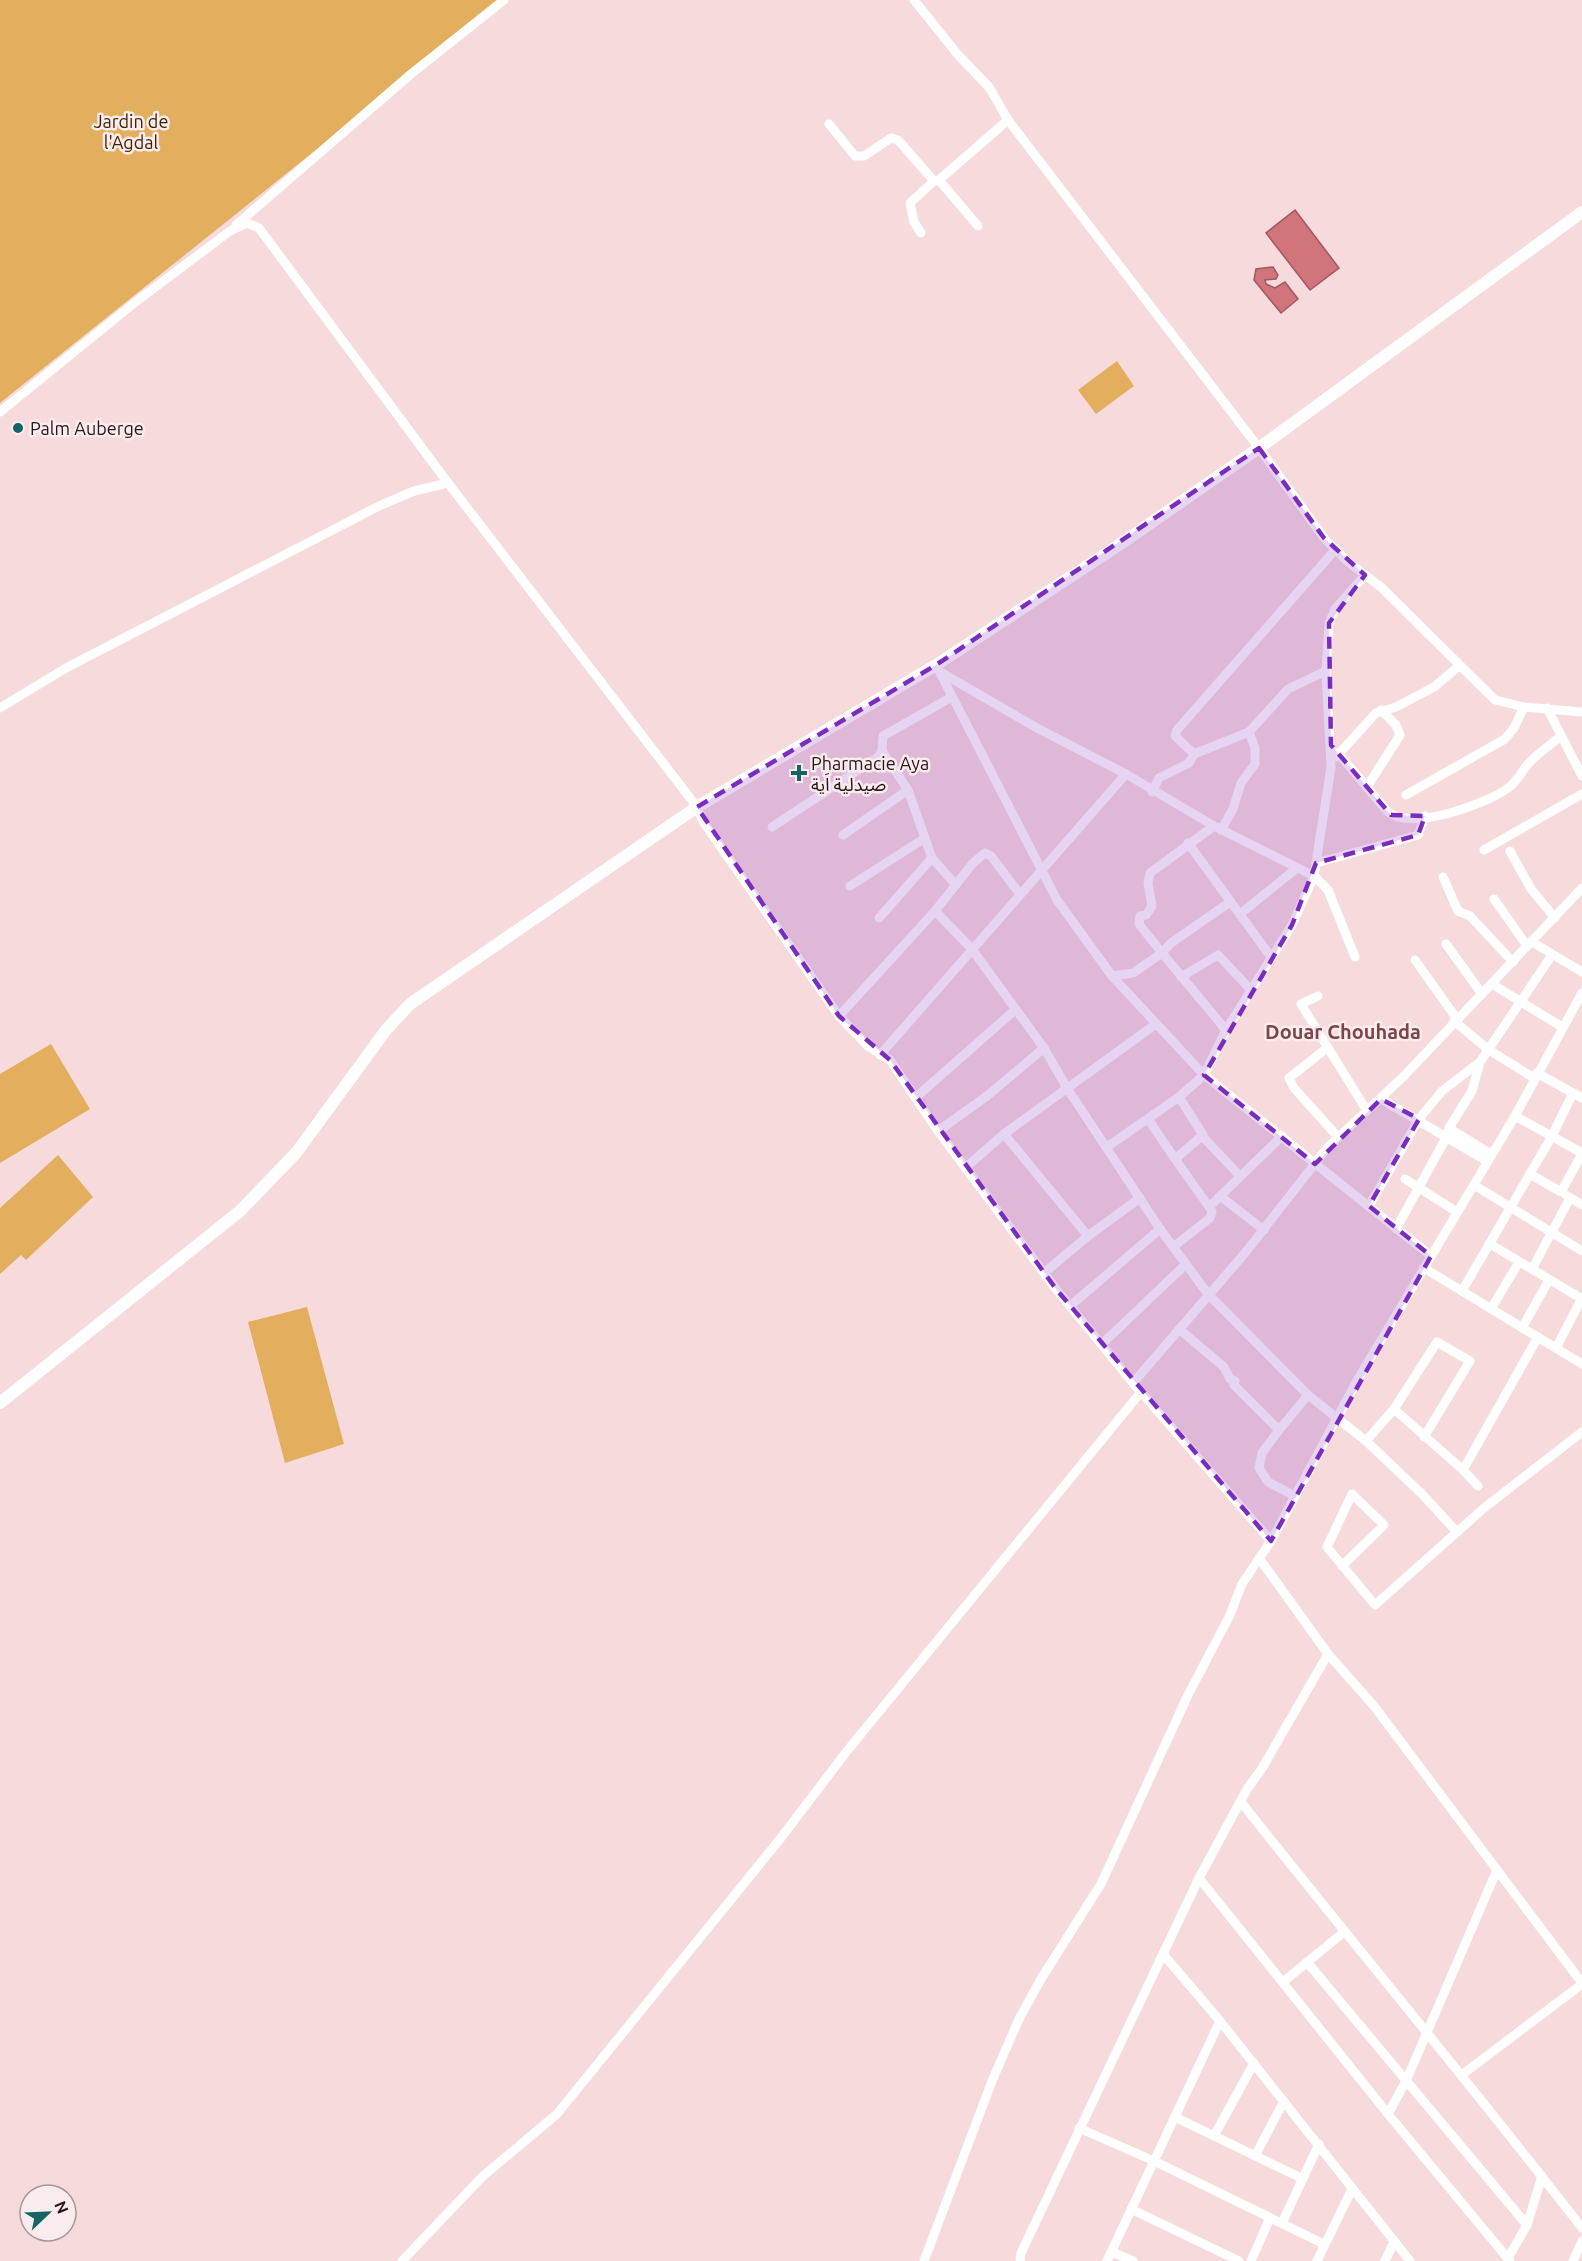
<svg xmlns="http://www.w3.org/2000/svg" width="1582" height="2261" viewBox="0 0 1582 2261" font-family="Ubuntu,'Noto Sans Arabic',sans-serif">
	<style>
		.green { fill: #e4ae5f }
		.water { fill: #d2747c; stroke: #a0585e; stroke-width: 1.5 }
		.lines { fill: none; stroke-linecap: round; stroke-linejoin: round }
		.street { stroke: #fff; stroke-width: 9 }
		.secondary { stroke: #fff; stroke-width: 12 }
		.marked { fill: #7b2cbf; fill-opacity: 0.2; stroke: #7b2cbf; stroke-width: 4.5; stroke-dasharray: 12 8; stroke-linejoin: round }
		.poi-dot { fill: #166565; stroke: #faeced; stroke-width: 2 }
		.labels { text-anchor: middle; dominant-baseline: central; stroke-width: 5; stroke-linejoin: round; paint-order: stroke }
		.park-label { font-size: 18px; fill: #3b2501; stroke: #faeced }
		.poi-label { font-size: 18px; fill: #2c1517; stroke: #faeced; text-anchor: start }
		.neighbourhood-label { font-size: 20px; font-weight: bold; fill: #7d4549; stroke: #faeced }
	</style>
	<rect width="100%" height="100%" fill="#f7dbdc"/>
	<!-- green -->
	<g class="green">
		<polygon points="0,0 503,0 0,403"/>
		<polygon points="1117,361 1134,386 1096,414 1078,390"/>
		<polygon points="51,1044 90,1109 0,1163 0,1074"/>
		<polygon points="58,1155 93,1197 26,1260 21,1255 0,1274 0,1208"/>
		<polygon points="307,1307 344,1444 285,1463 248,1322"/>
	</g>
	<!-- water -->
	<g class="water">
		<polygon points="1295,210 1339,268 1310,290 1266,233"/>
		<polygon points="1273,267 1278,275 1276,279 1265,280 1266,284 1275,288 1285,282 1298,299 1281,313 1254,280 1256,269"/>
	</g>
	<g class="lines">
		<!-- street -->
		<g class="street">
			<polyline points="914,0 959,56 989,87 1008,120 1259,448 1324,538 1348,562 1381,587 1495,700 1524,707 1582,712"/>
			<polyline points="829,124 855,156 864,156 891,138 898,140 934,181 939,180 1008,120"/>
			<polyline points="939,180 978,226"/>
			<polyline points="236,225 411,74 504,0"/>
			<polyline points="921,233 914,222 910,203 934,181"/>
			<polyline points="0,412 133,304 230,231 247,223 259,228 448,483 697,807 704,823 839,1016 869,1047 890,1060 938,1131 1056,1289 1133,1383 1271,1541"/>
			<polyline points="936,665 1057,900 1112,976 1204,1075 1431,1256"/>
			<polyline points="942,673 1037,728 1126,774 1214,826 1314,876 1328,890 1355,957"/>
			<polyline points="0,708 66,668 379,506 414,491 448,483"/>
			<polyline points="1547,708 1582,776"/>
			<polyline points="882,751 908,790 932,858 956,885"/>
			<path d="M1338,753L1387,811C1409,832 1485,805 1508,788C1517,782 1521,772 1528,764C1537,754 1550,745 1560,737"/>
			<polyline points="1194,754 1175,736 1177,730 1335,550"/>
			<polyline points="1336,757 1376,713 1396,707 1434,687 1459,666"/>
			<polyline points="1367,787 1400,735 1396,725 1381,710"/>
			<polyline points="1152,792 1159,778 1189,763 1194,754 1249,732 1288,689 1326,671"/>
			<polyline points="1406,795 1505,739 1514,728 1524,707"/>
			<polyline points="1214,826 1150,873 1148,883 1152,906 1146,915 1140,916 1139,924 1162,953 1171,943 1230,902"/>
			<polyline points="772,827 878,757 882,751 883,736 950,698"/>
			<polyline points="1221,830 1233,809 1241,783 1255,764 1255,748 1249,732"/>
			<polyline points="843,835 908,790"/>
			<polyline points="1188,843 1271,957"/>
			<polyline points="1484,850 1582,794"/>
			<polyline points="1510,851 1531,889 1555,918"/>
			<polyline points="1316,863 1418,835 1425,816"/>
			<polyline points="1443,877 1458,911 1470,916 1513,962"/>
			<polyline points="850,886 925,838"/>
			<polyline points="1019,893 991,856 985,853 973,863 935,911 971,948 1044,1048 1067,1088 1160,1229 1208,1294 1308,1395 1366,1441 1422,1494 1456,1531"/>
			<polyline points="1494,899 1527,946"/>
			<polyline points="1240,914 1297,868"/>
			<polyline points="879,918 932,858"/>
			<polyline points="1532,942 1582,972"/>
			<polyline points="1446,944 1482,994"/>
			<polyline points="1415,960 1457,1019"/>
			<polyline points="1112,976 1133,973 1162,953 1226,1030"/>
			<polyline points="1181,977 1218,955 1251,990"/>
			<polyline points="1492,984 1562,1027"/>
			<polyline points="1318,996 1301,1004 1367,1111"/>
			<polyline points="839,1016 935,911"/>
			<polyline points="1454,1021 1489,1050 1534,1078"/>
			<polyline points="1327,1048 1289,1078 1294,1088 1338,1137"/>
			<polyline points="880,1055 1126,774"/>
			<polyline points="1537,1073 1582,1098"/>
			<polyline points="915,1098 1015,1010"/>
			<polyline points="1381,1099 1487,1161"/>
			<polyline points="1515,1116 1582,1153"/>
			<polyline points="1148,1119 1175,1159"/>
			<polyline points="1449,1128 1491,1154"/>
			<polyline points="938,1131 987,1096 1044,1048"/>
			<polyline points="1203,1137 1240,1176"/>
			<polyline points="1107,1147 1179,1097"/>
			<polyline points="965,1168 1004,1134"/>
			<polyline points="1530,1174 1561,1192 1582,1154"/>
			<polyline points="1405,1179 1457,1212"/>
			<polyline points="1474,1185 1582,1251"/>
			<polyline points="1566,1195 1582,1205"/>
			<polyline points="1220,1196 1264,1230"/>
			<polyline points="1140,1198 1088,1236 1004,1134 1156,1024"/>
			<polyline points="1210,1206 1282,1136"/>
			<polyline points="1369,1206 1419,1119 1442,1091 1480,1062"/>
			<polyline points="1396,1229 1447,1136 1449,1128 1472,1091 1480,1062 1552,955"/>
			<polyline points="1490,1244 1582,1299"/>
			<polyline points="1173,1247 1210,1218 1212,1211 1175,1159 1203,1135 1179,1097 1204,1075 1226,1030 1292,925 1314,876 1331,767 1326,671 1329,623 1335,609 1365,575"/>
			<polyline points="1424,1268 1582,1364"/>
			<polyline points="1532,1269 1570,1198"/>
			<polyline points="1044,1273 1088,1236"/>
			<polyline points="1462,1291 1552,1136 1573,1093"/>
			<polyline points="1070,1306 1160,1229"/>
			<polyline points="1491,1309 1519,1262"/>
			<polyline points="1522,1328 1549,1280"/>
			<polyline points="1179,1329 1224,1367 1230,1379 1235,1381 1234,1385 1279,1430 1308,1395"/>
			<polyline points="1102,1344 1186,1264"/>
			<polyline points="1556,1348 1582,1298"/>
			<polyline points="1133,1383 1245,1253 1327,1148 1404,1076 1582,888"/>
			<polyline points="1394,1409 1437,1342 1470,1361 1424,1437"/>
			<polyline points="1279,1430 1262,1453 1259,1468 1268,1482 1295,1496"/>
			<polyline points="1366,1441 1394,1409 1463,1470"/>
			<polyline points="1478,1486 1463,1470 1538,1337"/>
			<polyline points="1259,1558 1328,1654"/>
			<polyline points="1342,1566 1384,1525 1352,1494 1327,1547 1375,1605 1484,1508 1582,1432"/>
			<path d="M1241,1802C1354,1945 1471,2084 1582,2228"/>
			<polyline points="1199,1878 1388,2114 1510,2261"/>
			<polyline points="1163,1954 1220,2021 1410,2261"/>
			<polyline points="1307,1962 1527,2225"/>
			<polyline points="1283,1982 1344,1932"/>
			<polyline points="1463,2074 1582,1984"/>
			<polyline points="1388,2114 1406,2081 1497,1870"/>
			<polyline points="1175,2117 1301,2178"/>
			<polyline points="1079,2128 1154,2161 1324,2244"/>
			<polyline points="1214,2136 1254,2063"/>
			<polyline points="1255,2156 1284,2101"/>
			<polyline points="1131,2209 1239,2261"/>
			<polyline points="1282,2223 1319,2144"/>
			<polyline points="1112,2252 1133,2261"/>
			<polyline points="1508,2258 1527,2225 1542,2176"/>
			<polyline points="402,2261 483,2176 557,2114 780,1839 847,1751 1141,1392"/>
			<polyline points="924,2261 992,2081 1019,2019 1041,1979 1101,1884 1188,1695 1230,1615 1242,1584 1271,1541 1359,1377 1515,1116 1582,993"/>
			<polyline points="1020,2261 1021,2253 1199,1878 1247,1789 1261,1770 1328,1654 1374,1706 1582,1983"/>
			<polyline points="1107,2261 1220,2021"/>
			<polyline points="1251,2261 1270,2218"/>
			<polyline points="1317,2261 1352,2189"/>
			<polyline points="1385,2261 1394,2242"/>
			<polyline points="1573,2261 1582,2241"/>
		</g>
		<!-- secondary -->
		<polyline class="secondary" points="0,1403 240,1211 296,1153 386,1030 410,1004 697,807 936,665 1122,543 1259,448 1582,212"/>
	</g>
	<!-- marked area -->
	<path class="marked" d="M1259,448L1324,538L1365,575L1329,623L1331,745L1391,815L1425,816L1418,835L1316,863L1292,925L1204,1075L1315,1164L1381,1099L1419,1119L1369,1206L1431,1256L1271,1541L1056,1289L890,1060L839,1016L697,807L936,665Z"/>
	<!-- markers -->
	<g class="poi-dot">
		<circle cx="18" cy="428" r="6"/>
		<path d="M796 764h6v6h6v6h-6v6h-6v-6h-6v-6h6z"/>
	</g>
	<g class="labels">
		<!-- park labels -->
		<g class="park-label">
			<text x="131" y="121">Jardin de<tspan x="131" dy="21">l'Agdal</tspan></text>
		</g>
		<!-- poi labels -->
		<g class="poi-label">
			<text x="30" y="428">Palm Auberge</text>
			<text x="811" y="763">Pharmacie Aya<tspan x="811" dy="21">صيدلية اَية</tspan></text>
		</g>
		<!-- neighbourhood labels -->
		<g class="neighbourhood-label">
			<text x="1343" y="1031">Douar Chouhada</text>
		</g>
	</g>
	<!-- north arrow -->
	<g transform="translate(48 2213) rotate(67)"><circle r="28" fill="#faeced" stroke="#a89697" stroke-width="1.5"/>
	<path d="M0-4.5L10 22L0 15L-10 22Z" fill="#166565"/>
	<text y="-9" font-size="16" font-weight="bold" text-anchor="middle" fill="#2c1517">N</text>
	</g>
</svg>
